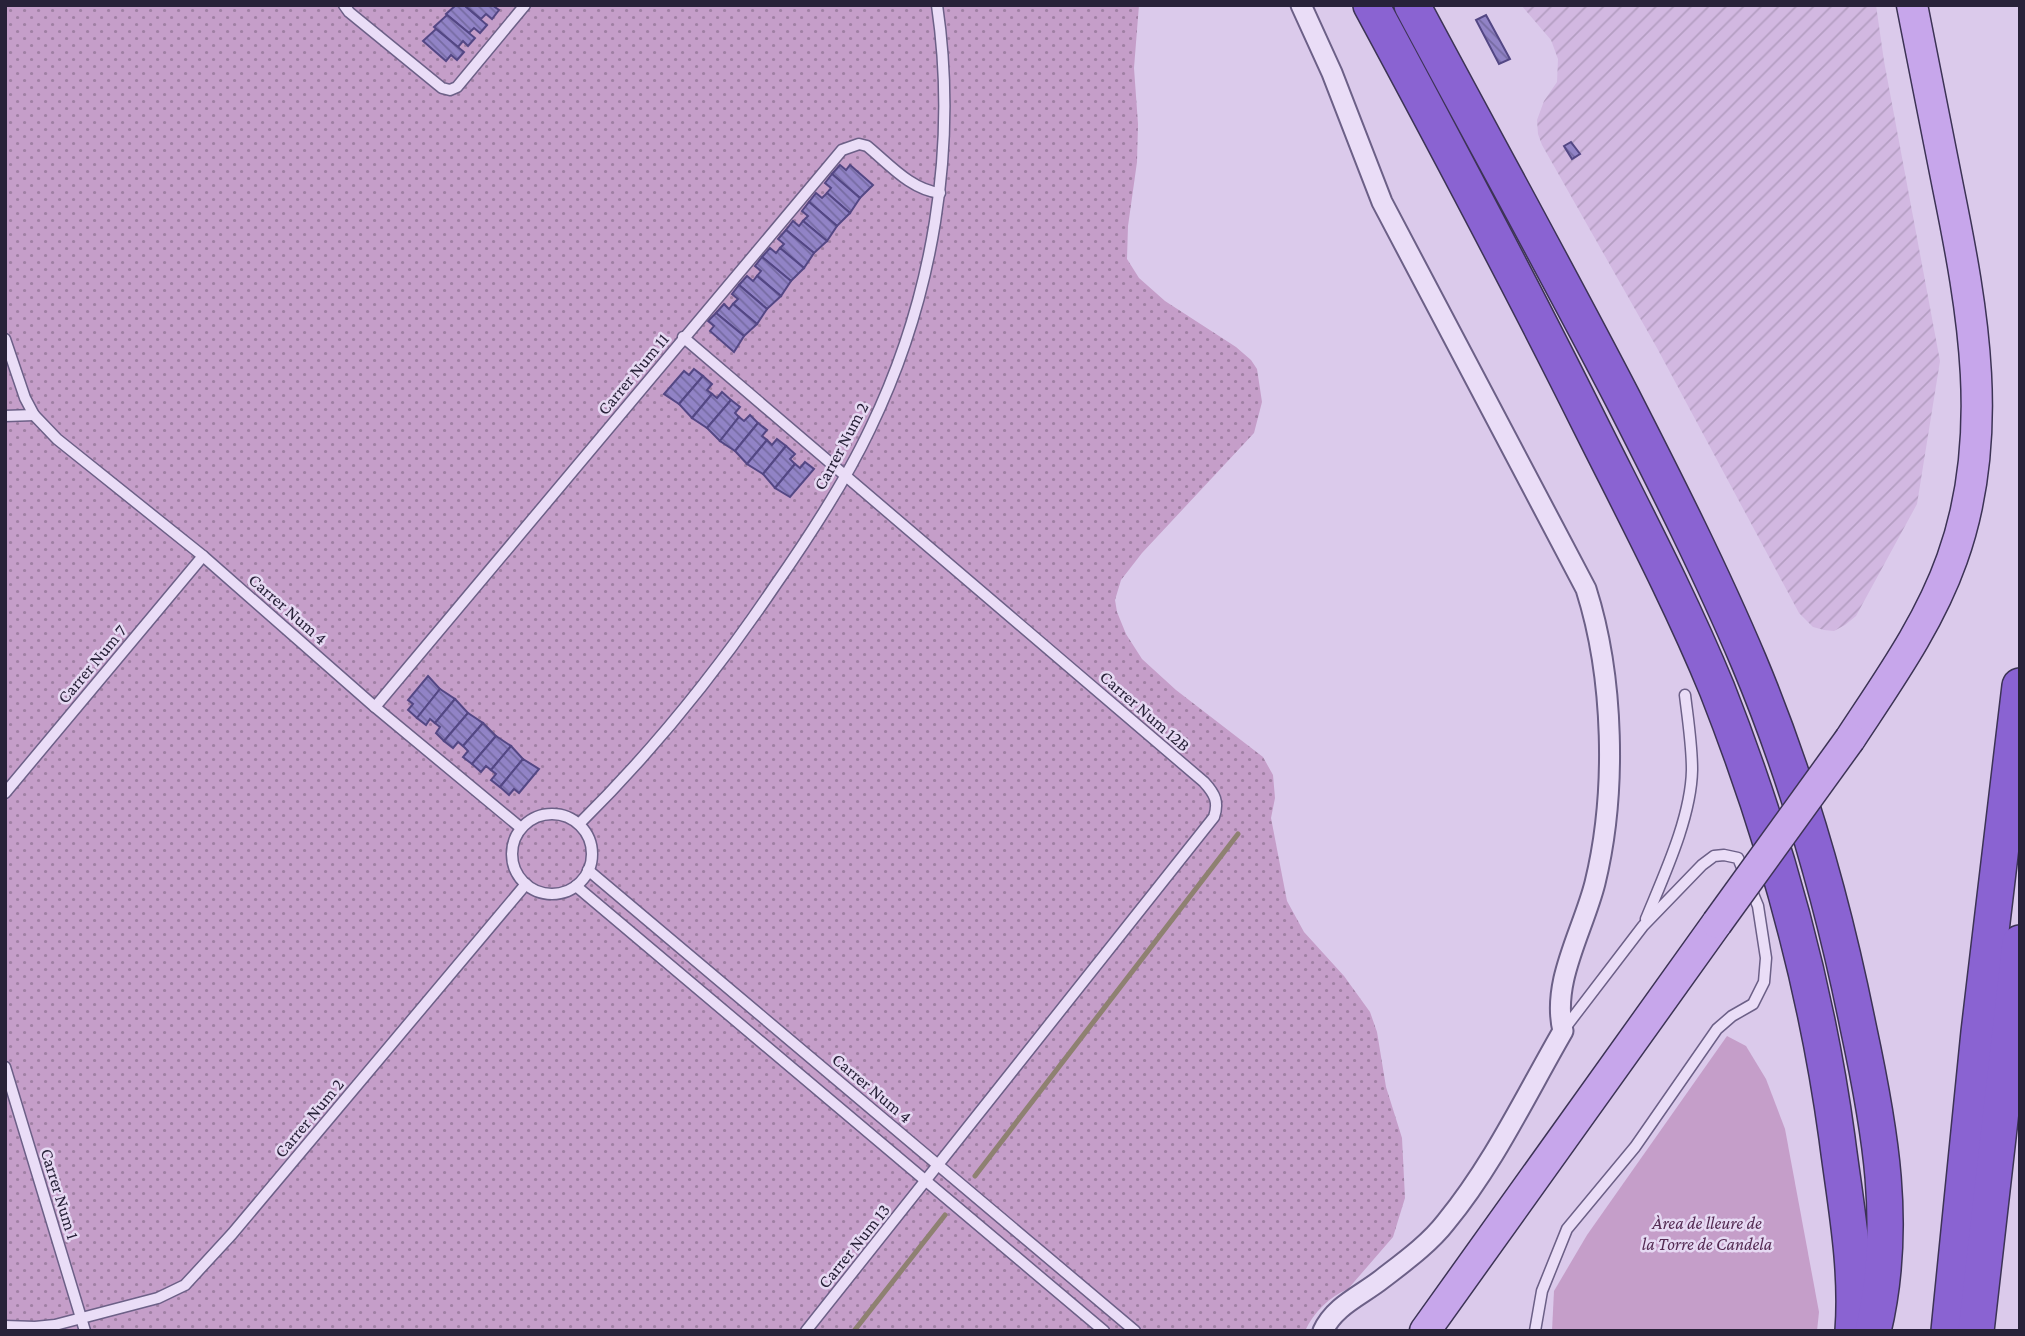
<svg xmlns="http://www.w3.org/2000/svg" width="2025" height="1336" viewBox="0 0 2025 1336" font-family="'Crimson Pro',serif">
	<style>
		.farmland { fill: url(#farmland-furrows) }
		.grass { fill: url(#grass-dots) }
		.park { fill: #c59ec9 }
		.lines { fill: none; stroke-linecap: round; stroke-linejoin: round }
		.stream { stroke: #8e8171; stroke-width: 5 }
		.building { fill: url(#building-back-hatch); stroke: #534784; stroke-width: 2 }
		.lane-casing { stroke: #6c6087; stroke-width: 13 }
		.street-casing { stroke: #6c6087; stroke-width: 23 }
		.primary-casing { stroke: #3c3355; stroke-width: 33 }
		.highway-casing { stroke: #3c3355; stroke-width: 38 }
		.lane { stroke: #eaddf7; stroke-width: 10 }
		.street { stroke: #eaddf7; stroke-width: 19 }
		.primary { stroke: #c7a6eb; stroke-width: 30 }
		.highway { stroke: #8a63d2; stroke-width: 35 }
		.primary-bridge-casing { stroke: #3c3355; stroke-width: 33; stroke-linecap: butt }
		.primary-bridge { stroke: #c7a6eb; stroke-width: 30 }
		.labels { text-anchor: middle; dominant-baseline: central; stroke-width: 5; stroke-linejoin: round; paint-order: stroke }
		.street-label { font-size: 18px; fill: #282239; stroke: #e6d9f3 }
		.park-label { font-size: 18px; font-style: italic; fill: #532a52; stroke: #e6d9f3 }
	</style>
	<defs>
		<pattern id="farmland-furrows" width="10" height="10" patternUnits="userSpaceOnUse" patternTransform="scale(1.75)"><rect width="10" height="10" fill="#d2b8e1"/><path d="M-1 1l2-2M0 10L10 0M9 11l2-2" fill="none" stroke="#b49ec2"/></pattern>
		<pattern id="grass-dots" width="8" height="8" patternUnits="userSpaceOnUse" patternTransform="scale(1.75)"><rect width="8" height="8" fill="#c59ec9"/><path d="M2 2h.1M6 6h.1" fill="none" stroke="#a080a4" stroke-width="1.8" stroke-linecap="round"/></pattern>
		<pattern id="building-back-hatch" width="6" height="6" patternUnits="userSpaceOnUse" patternTransform="scale(1.75)"><rect width="6" height="6" fill="#9183c6"/><path d="M-1 5l2 2M0 0l6 6M5-1l2 2" fill="none" stroke="#766ba2"/></pattern>
	</defs>
	<rect width="100%" height="100%" fill="#dbcaeb"/>
	<!-- farmland -->
	<polygon class="farmland" points="1521,5 1876,5 1884,61 1940,361 1917,504 1856,616 1845,625 1834,631 1824,630 1813,627 1799,613 1657,348 1542,145 1538,134 1537,120 1544,101 1557,82 1558,59 1551,40"/>
	<!-- grass -->
	<path class="grass" d="M5,5H1139L1134,68L1138,124L1137,162L1128,226L1127,259L1139,278L1165,301L1236,347L1251,360L1257,369L1262,402L1254,433L1142,553L1121,580L1115,600L1117,612L1126,634L1142,659L1176,690L1263,757L1273,775L1275,798L1271,818L1287,901L1304,932L1344,976L1370,1012L1377,1032L1386,1087L1402,1138L1405,1198L1393,1237L1348,1289C1329,1297 1314,1312 1305,1331H5Z"/>
	<!-- park -->
	<polygon class="park" points="1727,1036 1746,1046 1766,1079 1785,1129 1819,1312 1817,1331 1552,1331 1554,1291 1587,1235"/>
	<g class="lines">
		<!-- stream -->
		<g class="stream">
			<polyline points="975,1176 1238,834"/>
			<polyline points="854,1331 945,1215"/>
		</g>
	</g>
	<!-- building -->
	<g class="building">
		<polygon points="456,5 464,5 487,25 480,33 474,28 469,33 446,14"/>
		<polygon points="464,5 492,5 499,10 492,19 486,14 481,19"/>
		<polygon points="447,15 475,38 468,46 463,41 458,47 434,27"/>
		<polygon points="1486,15 1510,59 1499,64 1476,20"/>
		<polygon points="436,29 464,52 457,60 451,55 446,61 423,41"/>
		<polygon points="1571,142 1580,154 1572,159 1564,146"/>
		<polygon points="840,165 846,170 850,165 873,185 860,198 832,174"/>
		<polygon points="832,174 860,198 850,213 827,193 831,188 825,183"/>
		<polygon points="816,193 822,198 827,193 850,213 837,226 809,202"/>
		<polygon points="809,202 837,226 827,241 803,221 808,216 802,211"/>
		<polygon points="793,221 799,226 803,221 827,241 814,253 786,230"/>
		<polygon points="786,230 814,253 804,268 780,248 784,244 778,239"/>
		<polygon points="770,248 776,253 780,248 804,268 791,281 762,257"/>
		<polygon points="762,257 791,281 781,296 757,276 761,271 755,266"/>
		<polygon points="747,276 753,281 757,276 781,296 767,309 739,285"/>
		<polygon points="739,285 767,309 757,324 733,304 738,299 732,294"/>
		<polygon points="724,304 729,309 733,304 757,324 744,336 716,313"/>
		<polygon points="716,313 744,336 734,352 710,331 714,326 708,321"/>
		<polygon points="694,369 703,376 679,404 664,394 684,371 689,375"/>
		<polygon points="703,376 712,384 707,390 712,394 692,418 679,404"/>
		<polygon points="722,392 731,400 707,428 692,418 712,394 717,398"/>
		<polygon points="731,400 740,407 735,413 739,417 720,441 707,428"/>
		<polygon points="750,415 758,423 735,451 720,441 739,417 744,421"/>
		<polygon points="758,423 767,430 762,436 767,440 747,464 735,451"/>
		<polygon points="777,439 786,446 763,474 747,464 767,440 772,445"/>
		<polygon points="786,446 795,454 790,459 795,464 775,488 763,474"/>
		<polygon points="805,462 814,469 790,497 775,488 795,464 800,468"/>
		<polygon points="428,676 440,689 417,718 408,710 413,704 408,700"/>
		<polygon points="440,689 455,699 435,723 430,719 426,725 417,718"/>
		<polygon points="455,699 468,713 444,741 436,733 440,727 435,723"/>
		<polygon points="468,713 483,723 463,746 458,742 453,748 444,741"/>
		<polygon points="483,723 496,736 472,764 463,757 468,751 463,746"/>
		<polygon points="496,736 511,746 491,770 486,766 481,772 472,764"/>
		<polygon points="511,746 523,759 500,787 491,780 496,774 491,770"/>
		<polygon points="523,759 539,769 519,793 514,789 509,795 500,787"/>
	</g>
	<g class="lines">
		<defs>
			<g id="lane">
				<polyline points="344,5 349,12 442,88 450,90 457,87 525,5"/>
				<path d="M683,337L1204,782C1215,794 1219,802 1214,817L806,1331"/>
				<polyline points="5,339 25,398 34,415 57,439 203,556 375,707 521,828"/>
				<polyline points="5,416 34,415"/>
				<path d="M375,707L842,150L859,144L867,146C889,164 911,190 940,193"/>
				<polyline points="5,793 203,556"/>
				<circle cx="552" cy="854" r="40"/>
				<path d="M579,824C652,752 716,673 774,587C809,537 844,484 870,429C933,299 958,148 937,5"/>
				<polyline points="588,870 1135,1331"/>
				<polyline points="576,886 1104,1331"/>
				<path d="M1646,919C1664,875 1691,818 1692,770C1692,745 1688,720 1685,695"/>
				<polyline points="5,1067 85,1331"/>
				<polyline points="5,1326 35,1327 55,1325 158,1298 185,1285 232,1234 526,884"/>
				<polyline points="1535,1331 1542,1291 1567,1229 1635,1147 1717,1029 1732,1016 1753,1004 1764,982 1766,958 1758,906 1738,858 1724,855 1714,856 1702,865 1643,926 1565,1028"/>
			</g>
			<path id="street" d="M1301,5L1332,73L1382,202L1586,589C1614,677 1617,793 1595,883C1583,931 1551,982 1563,1031C1526,1095 1493,1165 1446,1222C1429,1244 1404,1262 1382,1279C1362,1295 1334,1306 1323,1331"/>
			<g id="primary">
				<path d="M1850,739C1888,681 1929,624 1952,559C1996,437 1973,310 1948,187C1936,127 1924,66 1912,5"/>
				<polyline points="1425,1331 1717,923"/>
			</g>
			<g id="highway">
				<path d="M1371,5C1446,144 1520,283 1590,424C1634,512 1680,599 1717,689C1774,834 1816,984 1837,1138C1845,1201 1858,1267 1853,1331"/>
				<path d="M1412,5C1482,136 1554,266 1622,397C1667,485 1711,572 1749,662C1798,779 1833,902 1858,1026C1880,1128 1898,1227 1873,1331"/>
				<polyline points="1949,1331 1979,1032 2020,686"/>
				<polyline points="1976,1331 2020,943"/>
			</g>
		</defs>
		<!-- lane casing -->
		<use href="#lane" class="lane-casing"/>
		<!-- street casing -->
		<use href="#street" class="street-casing"/>
		<!-- primary casing -->
		<use href="#primary" class="primary-casing"/>
		<!-- highway casing -->
		<use href="#highway" class="highway-casing"/>
		<!-- lane -->
		<use href="#lane" class="lane"/>
		<!-- street -->
		<use href="#street" class="street"/>
		<!-- primary -->
		<use href="#primary" class="primary"/>
		<!-- highway -->
		<use href="#highway" class="highway"/>
		<defs>
			<polyline id="primary-bridge" points="1717,923 1850,739"/>
		</defs>
		<!-- primary-bridge casing -->
		<use href="#primary-bridge" class="primary-bridge-casing"/>
		<!-- primary-bridge -->
		<use href="#primary-bridge" class="primary-bridge"/>
	</g>
	<g class="labels">
		<!-- street labels -->
		<g class="street-label">
			<text transform="translate(633 374) rotate(-50)">Carrer Num 11</text>
			<text transform="translate(841 446) rotate(-62)">Carrer Num 2</text>
			<text transform="translate(288 609) rotate(41)">Carrer Num 4</text>
			<text transform="translate(92 664) rotate(-50)">Carrer Num 7</text>
			<text transform="translate(1145 711) rotate(41)">Carrer Num 12B</text>
			<text transform="translate(872 1088) rotate(40)">Carrer Num 4</text>
			<text transform="translate(309 1118) rotate(-50)">Carrer Num 2</text>
			<text transform="translate(60 1194) rotate(73)">Carrer Num 1</text>
			<text transform="translate(854 1246) rotate(-51)">Carrer Num 13</text>
		</g>
		<!-- park labels -->
		<g class="park-label">
			<text x="1707" y="1223">Àrea de lleure de<tspan x="1707" dy="21">la Torre de Candela</tspan></text>
		</g>
	</g>
	<!-- border -->
	<rect width="2025" height="1336" fill="none" stroke="#282239" stroke-width="14"/>
</svg>
